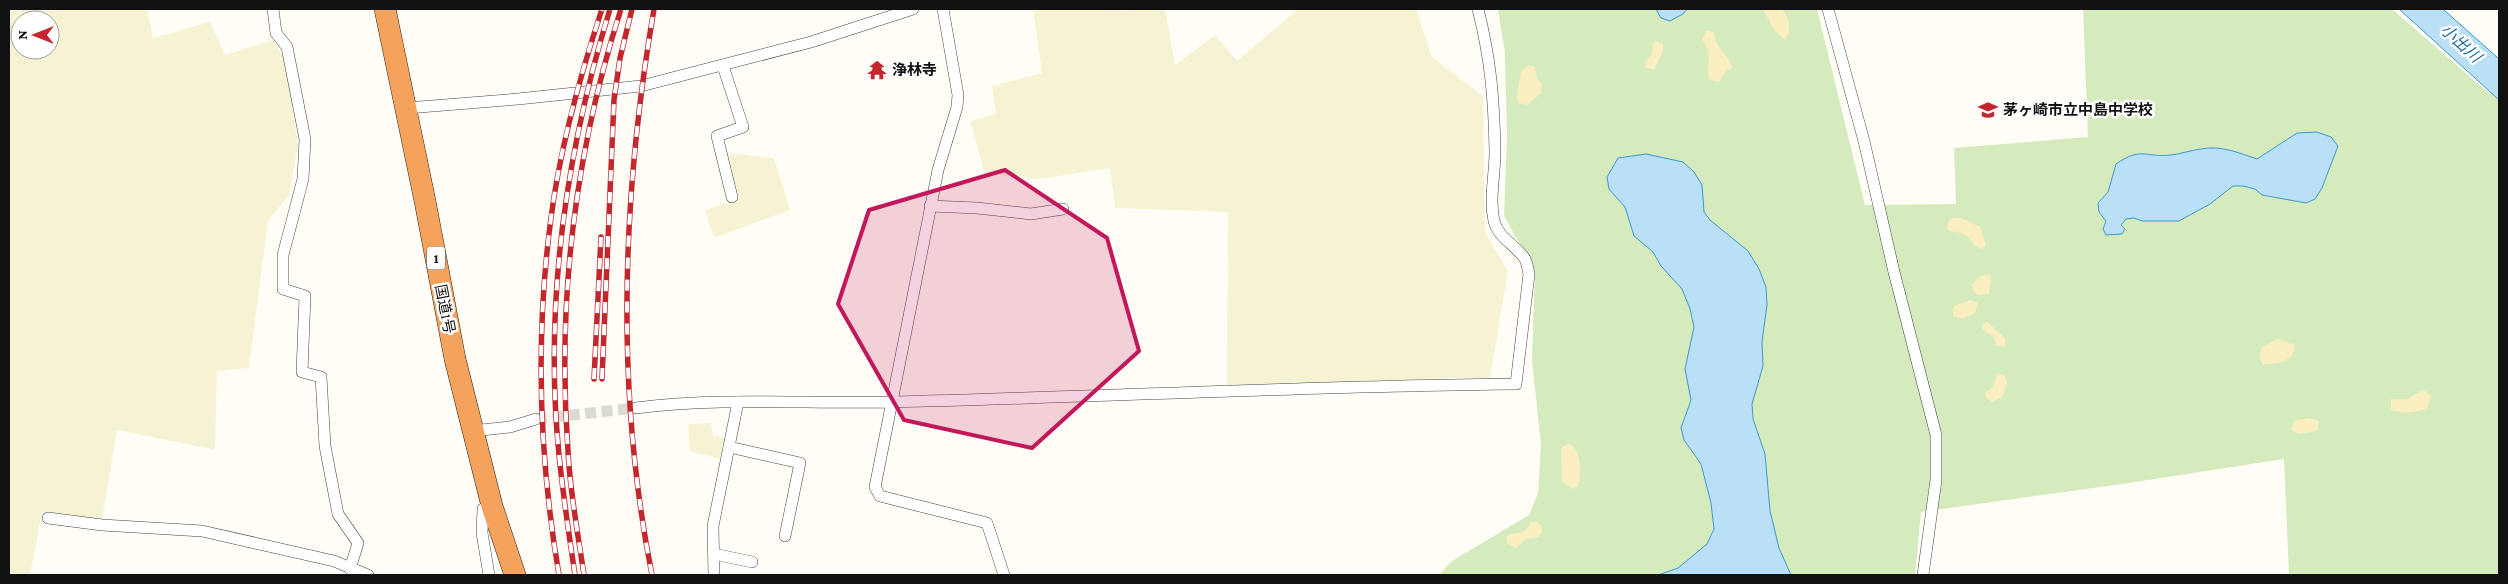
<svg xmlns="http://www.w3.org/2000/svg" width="2508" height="584" viewBox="0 0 2508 584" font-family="'Crimson Pro','Noto Sans JP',serif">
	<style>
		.farmland { fill: #f6f3d4; fill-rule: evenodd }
		.green { fill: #d5ebbd }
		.sand { fill: #fbeec1 }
		.water { fill: #b9e0f7; stroke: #3f96cf }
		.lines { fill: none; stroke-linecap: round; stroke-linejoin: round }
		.street-tunnel { stroke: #dbdad3; stroke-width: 11; stroke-dasharray: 11 5.5; stroke-linecap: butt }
		.street-casing { stroke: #444; stroke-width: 12 }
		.highway-casing { stroke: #222; stroke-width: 22 }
		.street { stroke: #fff; stroke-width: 11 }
		.highway { stroke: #f5a25d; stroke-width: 21 }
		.rail-casing { stroke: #c4262e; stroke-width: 5.5 }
		.rail { stroke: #fff; stroke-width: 4; stroke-dasharray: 11; stroke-linecap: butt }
		.marked { fill: #c2185b; fill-opacity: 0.2; stroke: #c2185b; stroke-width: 4; stroke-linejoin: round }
		.labels { text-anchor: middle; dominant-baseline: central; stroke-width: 5; stroke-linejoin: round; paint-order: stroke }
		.shield { fill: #fff; stroke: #585858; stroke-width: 1 }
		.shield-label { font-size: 14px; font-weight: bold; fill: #111 }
		.poi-label { font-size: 15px; font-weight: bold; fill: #111; stroke: #fff; text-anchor: start }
		.street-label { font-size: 15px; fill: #111; stroke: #fff }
		.water-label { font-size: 16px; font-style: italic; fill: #1768a6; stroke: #fff }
	</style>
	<rect width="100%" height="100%" fill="#fffdf5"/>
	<!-- farmland -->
	<g class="farmland">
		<path d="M9,9H147L153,38L210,22L225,55L273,40L285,60L298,145L289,195L268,221L249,368L217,371L215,450L117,430L102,520L42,512L30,575H9ZM20,20H50V50H20Z"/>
		<polygon points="1033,9 1118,9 1119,11 1129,9 1165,9 1175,65 1215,35 1237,61 1298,9 1416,9 1432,57 1483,96 1485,233 1508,271 1490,378 1443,378 1227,388 1228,212 1115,208 1110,168 1040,179 985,174 970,121 996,114 992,86 1042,73"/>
		<polygon points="728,153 774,158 790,210 714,238 705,210 739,199"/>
		<polygon points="711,423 713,435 724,438 720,459 690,451 688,424"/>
	</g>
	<!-- green -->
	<polygon class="green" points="1498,9 1817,9 1865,205 1956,204 1954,148 2088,137 2083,9 2392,9 2489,93 2499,84 2499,575 2289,575 2284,459 2122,484 1921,512 1915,575 1439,575 1452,561 1529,515 1538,493 1541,444 1532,361 1535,272 1504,216 1507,136 1505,53"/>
	<!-- sand -->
	<g class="sand">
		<path d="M1763,9H1782C1790,19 1792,30 1785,40L1775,31Z"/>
		<path d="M1707,30L1714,33C1716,50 1731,57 1732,68L1724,73L1719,82L1710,80C1704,67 1715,60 1702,39Z"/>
		<polygon points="1656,41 1663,44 1663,51 1654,70 1645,67 1645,62 1652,54 1653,44"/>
		<polygon points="1529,65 1535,67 1537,78 1542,85 1541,93 1527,105 1519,103 1517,99 1521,71"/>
		<path d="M1954,218H1961L1980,227L1986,245L1982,249C1973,247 1971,237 1963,234C1957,231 1953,233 1947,229L1949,220Z"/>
		<polygon points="1987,275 1991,277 1989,294 1978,295 1973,291 1972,285 1979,277"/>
		<polygon points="1971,300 1978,303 1975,313 1964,318 1953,317 1954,306"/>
		<polygon points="1987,322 2005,338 2005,346 1997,346 1993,336 1982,329 1982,325"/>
		<polygon points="2277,339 2295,345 2292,356 2283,362 2263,365 2260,359 2261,348"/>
		<polygon points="1998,373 2005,376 2007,384 2002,397 1992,402 1985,396 1985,393 1992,388"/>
		<path d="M2422,390L2427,392L2431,397L2427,408C2416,413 2403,414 2391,410V399H2408Z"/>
		<polygon points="2308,418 2319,421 2317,431 2299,434 2292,430 2293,421"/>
		<path d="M1569,444C1582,449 1581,474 1578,486L1573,489L1562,482L1561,451L1562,447Z"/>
		<path d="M1531,522H1537L1542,526V532L1539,537L1526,539L1516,548L1507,543L1506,538L1509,534C1520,533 1526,534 1531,522Z"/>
	</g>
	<!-- water -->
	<g class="water">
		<polygon points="1656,9 1687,9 1683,14 1670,21 1661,18"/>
		<polygon points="2399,9 2443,9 2499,59 2499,100"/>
		<path d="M2317,132L2331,137L2338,146L2322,188L2315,199L2306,203L2262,195L2255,189L2243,186H2233L2210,204L2179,221H2142L2134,218L2126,219L2121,225L2125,229L2122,234L2106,235L2103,229L2106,221L2099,212L2098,203L2108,192L2116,164C2142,146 2145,158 2171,155C2181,154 2191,150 2201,149C2221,145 2239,153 2257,159L2297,133Z"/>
		<polygon points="1646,154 1683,162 1694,172 1702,185 1704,212 1710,220 1748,251 1759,269 1766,287 1767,305 1762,342 1763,366 1752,404 1753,419 1765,454 1770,511 1779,548 1791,575 1658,575 1678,568 1707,544 1714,529 1711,503 1701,464 1684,440 1681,428 1691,400 1685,369 1694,327 1690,309 1682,289 1661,266 1653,252 1634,236 1625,207 1609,189 1607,177 1618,158"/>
	</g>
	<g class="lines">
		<!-- street-tunnel -->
		<polyline class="street-tunnel" points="536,419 636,408"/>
		<defs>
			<g id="street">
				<polyline points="273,9 276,33 287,47 305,139 303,179 283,255 283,289 305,296 302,372 321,377 325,446 338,514 358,543 350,569"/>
				<polyline points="943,9 958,95 957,107 938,170 875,487 880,496 987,523 1004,575"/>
				<polyline points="1828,9 1864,141 1894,272 1936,435 1936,480 1923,575"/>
				<polyline points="723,66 743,127 717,136 732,197"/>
				<polyline points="407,108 518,99 641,86 811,42 913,9"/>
				<polyline points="930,206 977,208 1031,214 1063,209"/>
				<path d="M636,408C721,397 807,404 892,402C1100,397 1308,386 1516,384L1529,274C1528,269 1527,263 1525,259C1516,245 1498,238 1494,221C1489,198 1495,175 1495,152C1494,99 1491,61 1478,9"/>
				<polyline points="472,431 510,427 536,419"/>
				<polyline points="729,447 800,463 785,536"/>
				<polyline points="48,518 102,525 202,531 334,561 368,575"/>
				<polyline points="714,554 752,562"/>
				<polyline points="489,575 482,533 483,509 492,506"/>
				<polyline points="714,575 713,526 738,402"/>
			</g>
			<polyline id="highway" points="385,9 425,201 455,359 492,506 515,575"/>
		</defs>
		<!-- street casing -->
		<use href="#street" class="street-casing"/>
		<!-- highway casing -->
		<use href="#highway" class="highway-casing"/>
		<!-- street -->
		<use href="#street" class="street"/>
		<!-- highway -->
		<use href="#highway" class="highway"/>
		<defs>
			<g id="rail">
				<polyline points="594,379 601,237"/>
				<polyline points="602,379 614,100 620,58 632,9"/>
				<path d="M559,575C539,457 535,337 551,218C560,147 580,76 602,9"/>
				<path d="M575,575C569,535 563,495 559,455C544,304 566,152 610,9"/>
				<path d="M584,575C578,534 570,493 568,451C557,301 575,152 621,9"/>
				<path d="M652,575C615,389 622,195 654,9"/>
			</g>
		</defs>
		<!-- rail casing -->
		<use href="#rail" class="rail-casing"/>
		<!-- rail -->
		<use href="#rail" class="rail"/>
	</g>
	<!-- marked area -->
	<path class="marked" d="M1005,170L1107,238L1139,351L1032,448L904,420L838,304L869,210Z"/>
	<!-- icons -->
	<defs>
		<symbol id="temple-bare" viewBox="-9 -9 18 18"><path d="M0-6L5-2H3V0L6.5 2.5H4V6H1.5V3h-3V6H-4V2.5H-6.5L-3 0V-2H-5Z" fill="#c4262e" stroke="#fff" stroke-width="2.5" paint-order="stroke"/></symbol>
		<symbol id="school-bare" viewBox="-9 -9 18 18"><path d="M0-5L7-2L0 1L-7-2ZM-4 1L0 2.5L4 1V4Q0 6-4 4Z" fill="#c4262e" stroke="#fff" stroke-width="2.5" paint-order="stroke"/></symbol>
	</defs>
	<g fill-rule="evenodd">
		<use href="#temple-bare" x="863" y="56" width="28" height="28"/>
		<use href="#school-bare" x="1974" y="96" width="28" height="28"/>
	</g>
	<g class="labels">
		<!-- shield labels -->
		<rect class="shield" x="427" y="246.5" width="18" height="23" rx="4"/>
		<g class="shield-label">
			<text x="436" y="258">1</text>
		</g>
		<!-- poi labels -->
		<g class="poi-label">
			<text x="892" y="70">浄林寺</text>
			<text x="2003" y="110">茅ヶ崎市立中島中学校</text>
		</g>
		<!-- street labels -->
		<g class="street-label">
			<text transform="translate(445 309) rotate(79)">国道1号</text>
		</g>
		<!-- water labels -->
		<g class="water-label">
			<text transform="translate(2461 43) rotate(42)">小出川</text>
		</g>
	</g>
	<!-- border -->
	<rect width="2508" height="584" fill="none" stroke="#111111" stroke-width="20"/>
	<!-- north arrow -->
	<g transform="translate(35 35) rotate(270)"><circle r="24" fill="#ffffff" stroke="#a0a0a0"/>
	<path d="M0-4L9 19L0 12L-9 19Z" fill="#c4262e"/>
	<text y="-8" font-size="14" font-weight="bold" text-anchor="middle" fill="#111111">N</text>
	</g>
</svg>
